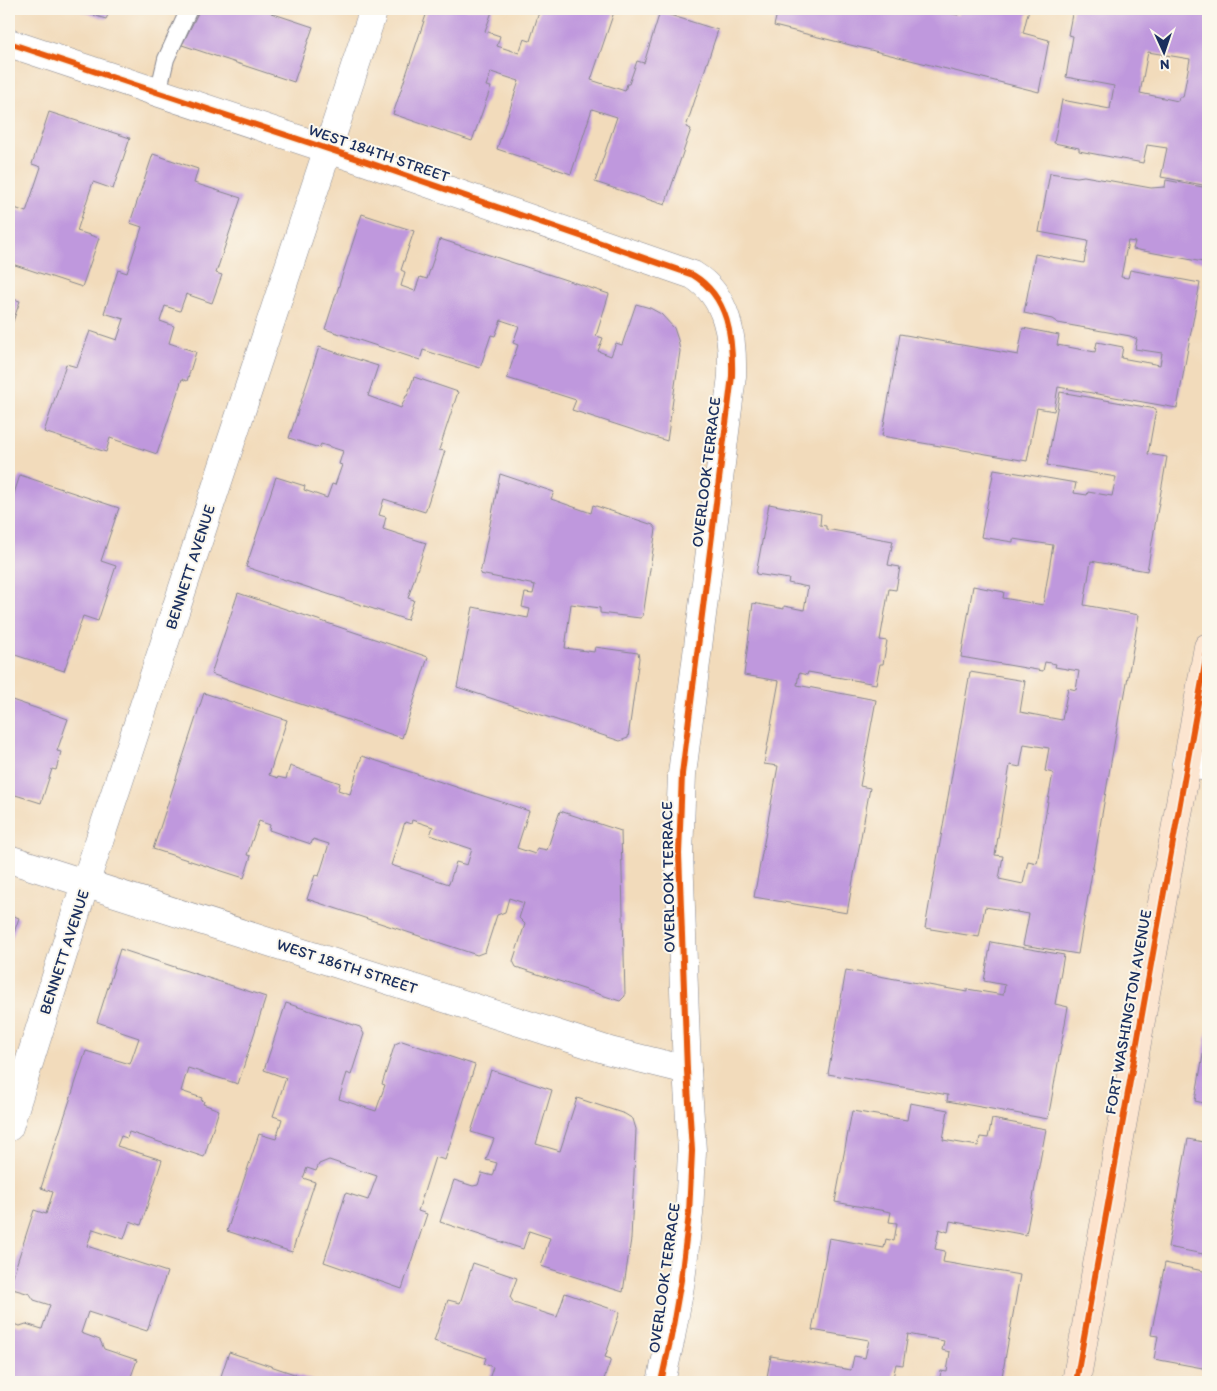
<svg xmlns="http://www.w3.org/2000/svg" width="1217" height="1391" viewBox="0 0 1217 1391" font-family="Itim,sans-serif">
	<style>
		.building { fill: #bf98dd; fill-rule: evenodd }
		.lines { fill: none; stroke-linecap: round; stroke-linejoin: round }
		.service-casing { stroke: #86858c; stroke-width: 18 }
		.minor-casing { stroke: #86858c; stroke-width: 29 }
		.tertiary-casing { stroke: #86858c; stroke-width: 29 }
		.secondary-casing { stroke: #86858c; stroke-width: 29 }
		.service { stroke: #fff; stroke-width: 16 }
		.minor { stroke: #fff; stroke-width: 28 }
		.tertiary { stroke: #fff; stroke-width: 28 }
		.secondary { stroke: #fce5d0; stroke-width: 28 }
		.cycleway-casing { stroke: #fbf7ec; stroke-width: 9 }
		.cycleway { stroke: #e8590c; stroke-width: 6 }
		.labels { text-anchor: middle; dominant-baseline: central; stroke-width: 4; stroke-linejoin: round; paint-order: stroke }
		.street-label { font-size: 16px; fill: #1b2f5e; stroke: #fbf7ec }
	</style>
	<rect width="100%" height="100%" fill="#fbf7ec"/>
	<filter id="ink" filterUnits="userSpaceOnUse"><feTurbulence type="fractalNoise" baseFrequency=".02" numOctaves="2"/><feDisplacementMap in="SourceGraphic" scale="10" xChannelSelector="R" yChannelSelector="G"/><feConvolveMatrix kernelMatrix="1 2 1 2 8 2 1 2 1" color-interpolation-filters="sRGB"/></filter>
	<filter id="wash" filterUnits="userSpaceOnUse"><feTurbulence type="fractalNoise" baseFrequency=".0096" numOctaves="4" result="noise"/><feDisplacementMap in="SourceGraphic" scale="20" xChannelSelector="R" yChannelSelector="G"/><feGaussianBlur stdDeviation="1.12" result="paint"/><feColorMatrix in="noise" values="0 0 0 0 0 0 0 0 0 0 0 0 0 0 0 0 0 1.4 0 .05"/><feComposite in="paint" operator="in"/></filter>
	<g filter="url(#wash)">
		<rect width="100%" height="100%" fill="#f2dbbb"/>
		<g id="blocks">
			<!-- building -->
			<g class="building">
				<polygon points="73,9 111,9 106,19"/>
				<polygon points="200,9 272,9 271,13 313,27 294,82 182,45"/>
				<polygon points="428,9 493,9 485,31 500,36 497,46 519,53 524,39 530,41 540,9 615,9 591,80 625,91 627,84 629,84 637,61 644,63 660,12 718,30 686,127 691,129 665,205 595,182 617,117 592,109 571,174 497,149 519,81 491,72 486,86 491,87 472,141 393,114"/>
				<polygon points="778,9 932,9 958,15 959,9 1029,9 1023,33 1049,40 1039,92 774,26"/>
				<path d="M1073,9H1208V186L1161,177L1167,148L1147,145L1143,163L1079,151V148L1054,143L1062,100L1110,109L1114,86L1066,77L1073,36L1068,35ZM1148,52L1190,59L1183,97H1179L1178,101L1140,93Z"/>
				<polygon points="49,112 130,138 113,189 93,182 77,231 99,238 82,287 9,263 9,206 26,212 41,167 32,164"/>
				<polygon points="153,154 198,169 194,183 241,198 216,273 222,275 212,303 186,294 180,311 165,306 160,321 174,326 169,343 196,352 187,381 182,379 157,454 110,438 106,452 44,432 66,364 77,367 90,331 117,340 124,319 104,313 118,270 127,273 142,227 130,223"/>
				<polygon points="1050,173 1077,177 1084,176 1151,188 1165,187 1166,180 1208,188 1208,236 1203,262 1133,249 1135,242 1128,241 1121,277 1128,278 1130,270 1200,283 1177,408 1058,387 1054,411 1037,408 1027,461 882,436 900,334 1018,355 1023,328 1059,335 1057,345 1095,352 1097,342 1123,347 1121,358 1160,365 1162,353 1135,349 1137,339 1130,336 1058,323 1052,319 1024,313 1035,254 1084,263 1088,241 1039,232"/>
				<polygon points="362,214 414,231 401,270 405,272 401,286 415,291 420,277 427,279 440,239 609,294 596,336 603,338 598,351 611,356 616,343 622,345 636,304 650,308 661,314 674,328 678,340 680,351 667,441 572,410 576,400 507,378 518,345 513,343 519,326 501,320 495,336 491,335 480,368 423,350 420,360 325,329"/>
				<polygon points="9,298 20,301 9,333"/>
				<polygon points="319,347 378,366 368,396 401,408 406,396 407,396 414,377 458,392 439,450 445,451 425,512 384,499 379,515 386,517 383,529 426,543 408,598 414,600 407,620 246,567 276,477 305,486 304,490 327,498 332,484 335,485 342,465 339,464 343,451 321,444 319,448 289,438"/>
				<path d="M1060,392L1156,409L1148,454L1167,457L1147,571L1091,561L1084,605L1139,615L1124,699L1122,698L1078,954L1023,945L1029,914L985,907L979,937L925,928L970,672L1025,681L1020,712L1062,720L1068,688L1076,690L1079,671L1055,667L1056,664L1045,662L1043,671L961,657L973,586L1004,592L1003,598L1043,605L1053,545L1013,539V542L981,537L994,469L1076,483L1074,493L1087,495L1088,492L1112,496L1116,477L1047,465ZM1024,744L1049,748L1045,771L1053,773L1037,863L1028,861L1023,884L999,879L1003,856L995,855L1010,765L1020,767Z"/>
				<polygon points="500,474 554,492 551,499 591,513 593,505 653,525 656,529 643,616 640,618 600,613 600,608 571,604 565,648 594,652 595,647 638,653 639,658 628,738 620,741 457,687 473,607 528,618 530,609 522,607 525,593 533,594 535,585 480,574"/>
				<polygon points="20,475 119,508 101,561 116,566 98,621 83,616 64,671 9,653 9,509"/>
				<polygon points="769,504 821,514 820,525 826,526 826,529 893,541 888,565 900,567 896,590 889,589 880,640 887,641 883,664 880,664 876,684 808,672 807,675 799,673 797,685 876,700 860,786 870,788 847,913 754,897 778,766 764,764 779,681 744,675 753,603 784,609 784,606 804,610 808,587 788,583 789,579 756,574"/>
				<polygon points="238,593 428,657 402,738 211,674"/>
				<path d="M204,693L287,720L269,775L278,778V777L286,779L290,766L340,783L338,790L350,794L362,756L529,811L517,848L535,854L537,848L547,850L560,811L621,831L625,996L620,1001L516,967L513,961L525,924L519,918L524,903L509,898L505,912L497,915L485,952L477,955L307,899L315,875L319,876L329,844L313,839L311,844L269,830L270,825L259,821L247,855L251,856L244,878L153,849ZM412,820L433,827L430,835L472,849L467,865L456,862L449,884L391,865L405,822L411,824Z"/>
				<polygon points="9,699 68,719 57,751 61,752 56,770 52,769 41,803 9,793"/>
				<polygon points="9,914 19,918 9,947"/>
				<polygon points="991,942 1064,955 1055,1004 1068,1007 1048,1119 947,1101 948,1095 828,1074 846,970 967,992 967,989 1003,995 1005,985 984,981"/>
				<polygon points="120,949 266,997 238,1084 188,1068 181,1091 202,1098 201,1100 204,1101 203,1104 219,1110 204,1157 129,1132 127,1138 121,1136 117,1146 162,1160 141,1225 130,1221 124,1239 93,1229 87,1246 167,1272 147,1331 88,1312 81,1333 100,1340 104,1349 137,1360 129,1382 9,1382 9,1323 20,1326 26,1324 42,1329 50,1305 34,1300 30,1294 9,1288 34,1210 46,1214 53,1192 41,1188 86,1051 130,1064 139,1038 121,1032 115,1028 97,1022"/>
				<polygon points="286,1003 360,1027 364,1034 351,1075 347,1073 339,1099 376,1111 385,1085 382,1084 395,1044 402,1041 475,1065 445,1160 435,1157 418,1211 427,1214 402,1289 324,1262 346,1193 368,1200 377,1176 329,1160 319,1164 316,1171 307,1168 303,1178 315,1182 292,1252 227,1231 259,1134 276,1139 282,1119 273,1116 286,1078 264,1070"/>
				<polygon points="1207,1032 1208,1032 1208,1104 1195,1101"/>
				<polygon points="491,1070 552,1090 536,1144 560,1151 577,1098 625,1114 633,1119 636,1129 631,1239 623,1292 541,1266 550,1238 529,1231 523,1249 440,1222 454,1180 473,1186 478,1185 482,1173 493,1176 497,1163 486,1160 494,1139 471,1132"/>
				<polygon points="910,1103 948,1110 943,1140 978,1146 980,1137 988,1138 992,1119 1046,1129 1026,1235 950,1221 948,1232 939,1229 935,1249 945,1251 943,1262 1020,1275 1001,1382 939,1382 941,1371 947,1372 950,1352 942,1350 944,1341 908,1334 903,1365 896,1364 892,1382 766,1382 771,1356 851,1370 854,1356 865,1358 869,1340 812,1330 829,1238 884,1248 886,1239 894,1241 897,1223 889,1222 891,1212 835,1202 852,1111 907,1120"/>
				<polygon points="1188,1139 1208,1143 1208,1255 1168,1247"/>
				<polygon points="473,1263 517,1278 510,1297 514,1303 557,1317 565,1293 620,1312 605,1357 611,1359 603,1382 488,1382 493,1367 484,1364 486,1358 434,1341 448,1300 460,1303"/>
				<polygon points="1165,1263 1208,1272 1208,1369 1154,1359 1158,1336 1151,1335"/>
				<polygon points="229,1352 318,1382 219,1382"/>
			</g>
		</g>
	</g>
	<g filter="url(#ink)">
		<use href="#blocks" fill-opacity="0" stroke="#86858c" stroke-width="1"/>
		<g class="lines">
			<defs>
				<polyline id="service" points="158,93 166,59 189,9"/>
				<g id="minor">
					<polyline points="1186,764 1208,767"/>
					<polyline points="9,859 610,1051 687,1070"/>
					<polyline points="9,1127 85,884 374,9"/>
				</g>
				<path id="tertiary" d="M9,43L367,162L693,275C729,297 733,338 732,376L682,774L679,854L687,1070L692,1151L689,1214L681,1280L671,1337L661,1382"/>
				<polyline id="secondary" points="1076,1382 1208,647"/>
			</defs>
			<!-- service casing -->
			<use href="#service" class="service-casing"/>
			<!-- minor casing -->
			<use href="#minor" class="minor-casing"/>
			<!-- tertiary casing -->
			<use href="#tertiary" class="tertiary-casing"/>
			<!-- secondary casing -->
			<use href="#secondary" class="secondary-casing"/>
			<!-- service -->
			<use href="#service" class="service"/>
			<!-- minor -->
			<use href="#minor" class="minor"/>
			<!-- tertiary -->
			<use href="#tertiary" class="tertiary"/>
			<!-- secondary -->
			<use href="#secondary" class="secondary"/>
			<defs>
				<g id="cycleway">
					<path d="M9,43L367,162L693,275C729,297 733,338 732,376L682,774L679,854L687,1070L692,1151L689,1214L681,1280L671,1337L661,1382"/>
					<polyline points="1076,1382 1208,647"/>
				</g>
			</defs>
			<!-- cycleway casing -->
			<use href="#cycleway" class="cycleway-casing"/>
			<!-- cycleway -->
			<use href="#cycleway" class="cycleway"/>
		</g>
	</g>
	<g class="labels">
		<!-- street labels -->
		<g class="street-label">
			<text transform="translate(379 153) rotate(19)">WEST 184TH STREET</text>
			<text transform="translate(706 472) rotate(-83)">OVERLOOK TERRACE</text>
			<text transform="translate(190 567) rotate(-72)">BENNETT AVENUE</text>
			<text transform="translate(668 877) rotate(-91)">OVERLOOK TERRACE</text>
			<text transform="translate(64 952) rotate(-72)">BENNETT AVENUE</text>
			<text transform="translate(347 966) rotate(18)">WEST 186TH STREET</text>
			<text transform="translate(1128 1012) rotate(-80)">FORT WASHINGTON AVENUE</text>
			<text transform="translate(664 1278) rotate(-82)">OVERLOOK TERRACE</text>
		</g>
	</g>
	<!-- margin -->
	<rect width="1217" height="1391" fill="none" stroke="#fbf7ec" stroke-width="30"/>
	<!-- north arrow -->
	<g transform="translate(1164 52) rotate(177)" stroke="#fbf7ec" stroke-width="4" paint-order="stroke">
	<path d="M0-4L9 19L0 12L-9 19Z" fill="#1b2f5e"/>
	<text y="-8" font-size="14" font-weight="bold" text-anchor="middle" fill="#1b2f5e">N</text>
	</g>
</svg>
